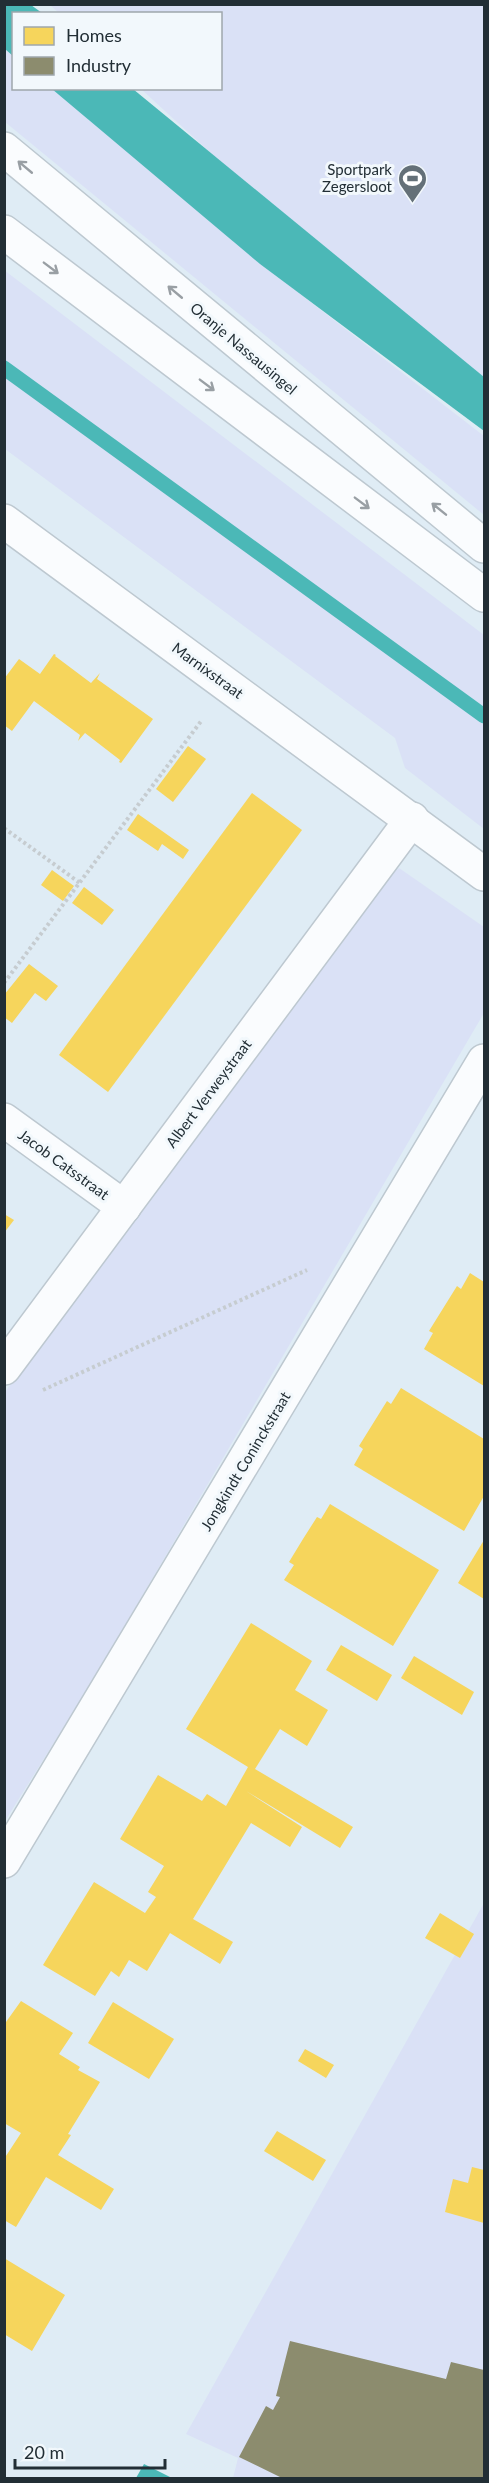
<svg xmlns="http://www.w3.org/2000/svg" width="489" height="2483" viewBox="0 0 489 2483" font-family="Lato,sans-serif">
	<style>
		.green { fill: #dae1f6 }
		.water { fill: #4bb8b7 }
		.homes { fill: #f6d55c }
		.industry { fill: #8c8c6e }
		.lines { fill: none; stroke-linecap: round; stroke-linejoin: round }
		.stream { stroke: #4bb8b7; stroke-width: 15 }
		.street-casing { stroke: #bdc8d0; stroke-width: 36 }
		.secondary-casing { stroke: #bdc8d0; stroke-width: 36 }
		.path { stroke: #c6ccd0; stroke-width: 4; stroke-dasharray: 3 3; stroke-linecap: butt }
		.street { stroke: #fafcfe; stroke-width: 33 }
		.secondary { stroke: #fafcfe; stroke-width: 33 }
		.oneway { stroke: #999fa4 }
		.labels { text-anchor: middle; dominant-baseline: central; stroke-width: 6; stroke-linejoin: round; paint-order: stroke }
		.poi-label { font-size: 15px; fill: #222e35; stroke: #f2f8fc; text-anchor: end }
		.street-label { font-size: 15px; fill: #222e35; stroke: #f2f8fc }
	</style>
	<rect width="100%" height="100%" fill="#dfecf5"/>
	<!-- green -->
	<g class="green">
		<polygon points="50,5 484,5 484,383 262,200 141,89 220,88 220,14 59,13"/>
		<polygon points="4,22 13,31 14,88 77,89 282,280 484,436 484,515 5,122"/>
		<polygon points="4,270 484,635 484,829 405,768 395,738 5,449"/>
		<polygon points="399,868 484,927 484,1013 90,1685 5,1821 5,1392 382,881"/>
		<polygon points="484,1903 484,2478 233,2478 238,2458 186,2434"/>
	</g>
	<!-- water -->
	<g class="water">
		<polygon points="5,4 31,5 42,13 14,14 13,56 5,49"/>
		<polygon points="52,89 133,89 484,377 484,431 260,264"/>
		<polygon points="144,2464 172,2478 136,2478"/>
	</g>
	<!-- homes -->
	<g class="homes">
		<polygon points="54,654 56,655 55,656 91,683 100,673 97,679 153,719 121,763 119,762 120,760 85,733 78,741 80,735 34,701 12,731 4,725 4,679 19,659 40,674"/>
		<polygon points="188,746 206,759 173,802 156,789"/>
		<polygon points="252,793 302,830 108,1092 59,1055"/>
		<polygon points="138,814 189,850 183,859 162,844 158,851 127,830"/>
		<polygon points="52,870 74,886 63,901 41,885"/>
		<polygon points="84,887 114,910 102,925 72,903"/>
		<polygon points="29,964 58,986 46,1001 35,993 12,1023 4,1017 4,995"/>
		<polygon points="4,1214 14,1220 4,1233"/>
		<polygon points="470,1273 484,1282 484,1386 424,1349 433,1333 429,1331 457,1286 461,1289"/>
		<polygon points="401,1388 484,1439 484,1496 464,1531 354,1465 363,1449 359,1446 387,1401 391,1404"/>
		<polygon points="330,1504 439,1570 393,1646 284,1580 294,1565 289,1562 303,1539 317,1517 321,1519"/>
		<polygon points="484,1540 484,1599 458,1583"/>
		<polygon points="251,1623 312,1661 295,1690 328,1710 307,1746 280,1729 255,1769 353,1827 340,1848 246,1791 302,1827 290,1847 251,1823 193,1919 233,1942 220,1964 170,1933 147,1971 129,1960 119,1977 111,1971 95,1996 43,1965 94,1882 145,1913 156,1897 148,1892 164,1866 120,1839 158,1775 202,1801 207,1794 226,1806 248,1767 186,1729"/>
		<polygon points="341,1645 392,1675 377,1701 326,1670"/>
		<polygon points="414,1656 474,1692 462,1715 401,1678"/>
		<polygon points="440,1913 474,1934 460,1958 425,1938"/>
		<polygon points="21,2001 73,2033 59,2054 80,2067 78,2070 100,2082 68,2134 71,2135 58,2155 114,2189 101,2210 46,2177 16,2227 4,2220 4,2159 21,2133 4,2123 4,2029 6,2022"/>
		<polygon points="113,2002 174,2039 149,2079 88,2043"/>
		<polygon points="305,2049 334,2065 326,2078 298,2061"/>
		<polygon points="277,2131 326,2160 313,2181 264,2151"/>
		<polygon points="472,2167 484,2170 484,2223 445,2212 453,2179 468,2183"/>
		<polygon points="4,2258 65,2295 32,2351 4,2334 6,2322 4,2321"/>
	</g>
	<!-- industry -->
	<polygon class="industry" points="290,2341 446,2379 451,2362 484,2370 484,2478 282,2478 239,2457 266,2406 273,2410 280,2397 276,2396"/>
	<g class="lines">
		<!-- stream -->
		<polyline class="stream" points="4,368 484,716"/>
		<defs>
			<g id="street">
				<polyline points="4,521 484,874"/>
				<polyline points="4,1120 124,1207"/>
				<polyline points="4,1368 412,819"/>
				<polyline points="4,1861 484,1061"/>
			</g>
			<g id="secondary">
				<polyline points="4,149 484,546"/>
				<polyline points="4,232 484,595"/>
			</g>
		</defs>
		<!-- street casing -->
		<use href="#street" class="street-casing"/>
		<!-- secondary casing -->
		<use href="#secondary" class="secondary-casing"/>
		<!-- path -->
		<g class="path">
			<polyline points="4,828 80,883"/>
			<polyline points="4,983 202,720"/>
			<polyline points="43,1390 307,1270"/>
		</g>
		<!-- street -->
		<use href="#street" class="street"/>
		<!-- secondary -->
		<use href="#secondary" class="secondary"/>
	</g>
	<!-- one-way arrows -->
	<defs><path id="oneway-shaft" d="M-6 0H5M1.5-3L5.5 0L1.5 3" fill="none" stroke-width="1.6" stroke-linecap="round" stroke-linejoin="round" transform="scale(1.5)"/></defs>
	<g class="oneway">
		<use href="#oneway-shaft" transform="translate(25 167) rotate(-140)"/>
		<use href="#oneway-shaft" transform="translate(51 268) rotate(37)"/>
		<use href="#oneway-shaft" transform="translate(175 292) rotate(-140)"/>
		<use href="#oneway-shaft" transform="translate(207 385) rotate(37)"/>
		<use href="#oneway-shaft" transform="translate(362 503) rotate(37)"/>
		<use href="#oneway-shaft" transform="translate(439 509) rotate(-141)"/>
	</g>
	<!-- icons -->
	<defs>
		<symbol id="stadium-pin" viewBox="-11 -11 22 30"><path d="M0 17L-7.5 6A9.5 9.5 0 1 1 7.5 6Z" fill="#647078" stroke="#f2f8fc"/><path d="M0-5a6.5 5 0 1 0 0 10a6.5 5 0 1 0 0-10ZM-3.5-1.8h7v3.6h-7Z" fill="#fff"/></symbol>
	</defs>
	<g fill-rule="evenodd">
		<use href="#stadium-pin" x="396" y="162" width="33" height="45"/>
	</g>
	<g class="labels">
		<!-- poi labels -->
		<g class="poi-label">
			<text x="392" y="169">Sportpark<tspan x="392" dy="17">Zegersloot</tspan></text>
		</g>
		<!-- street labels -->
		<g class="street-label">
			<text transform="translate(244 348) rotate(40)">Oranje Nassausingel</text>
			<text transform="translate(208 670) rotate(36)">Marnixstraat</text>
			<text transform="translate(208 1093) rotate(-53)">Albert Verweystraat</text>
			<text transform="translate(64 1164) rotate(36)">Jacob Catsstraat</text>
			<text transform="translate(245 1461) rotate(-59)">Jongkindt Coninckstraat</text>
		</g>
	</g>
	<!-- border -->
	<rect width="489" height="2483" fill="none" stroke="#222e35" stroke-width="12"/>
	<!-- legend -->
	<rect x="12" y="12" width="210" height="78" fill="#f2f8fc" stroke="#9fa7ac" stroke-width="1.5"/>
	<rect x="24" y="27" width="30" height="18" fill="#f6d55c" stroke="#9fa7ac" stroke-width="1.5"/>
	<text x="66" y="42" font-size="18" fill="#222e35">Homes</text>
	<rect x="24" y="57" width="30" height="18" fill="#8c8c6e" stroke="#9fa7ac" stroke-width="1.5"/>
	<text x="66" y="72" font-size="18" fill="#222e35">Industry</text>
	<!-- scale -->
	<path d="M15 2459v9h150v-9" fill="none" stroke="#222e35" stroke-width="3"/>
	<text x="24" y="2459" font-size="18" fill="#222e35" stroke="#f2f8fc" stroke-width="4.5" paint-order="stroke">20 m</text>
</svg>
